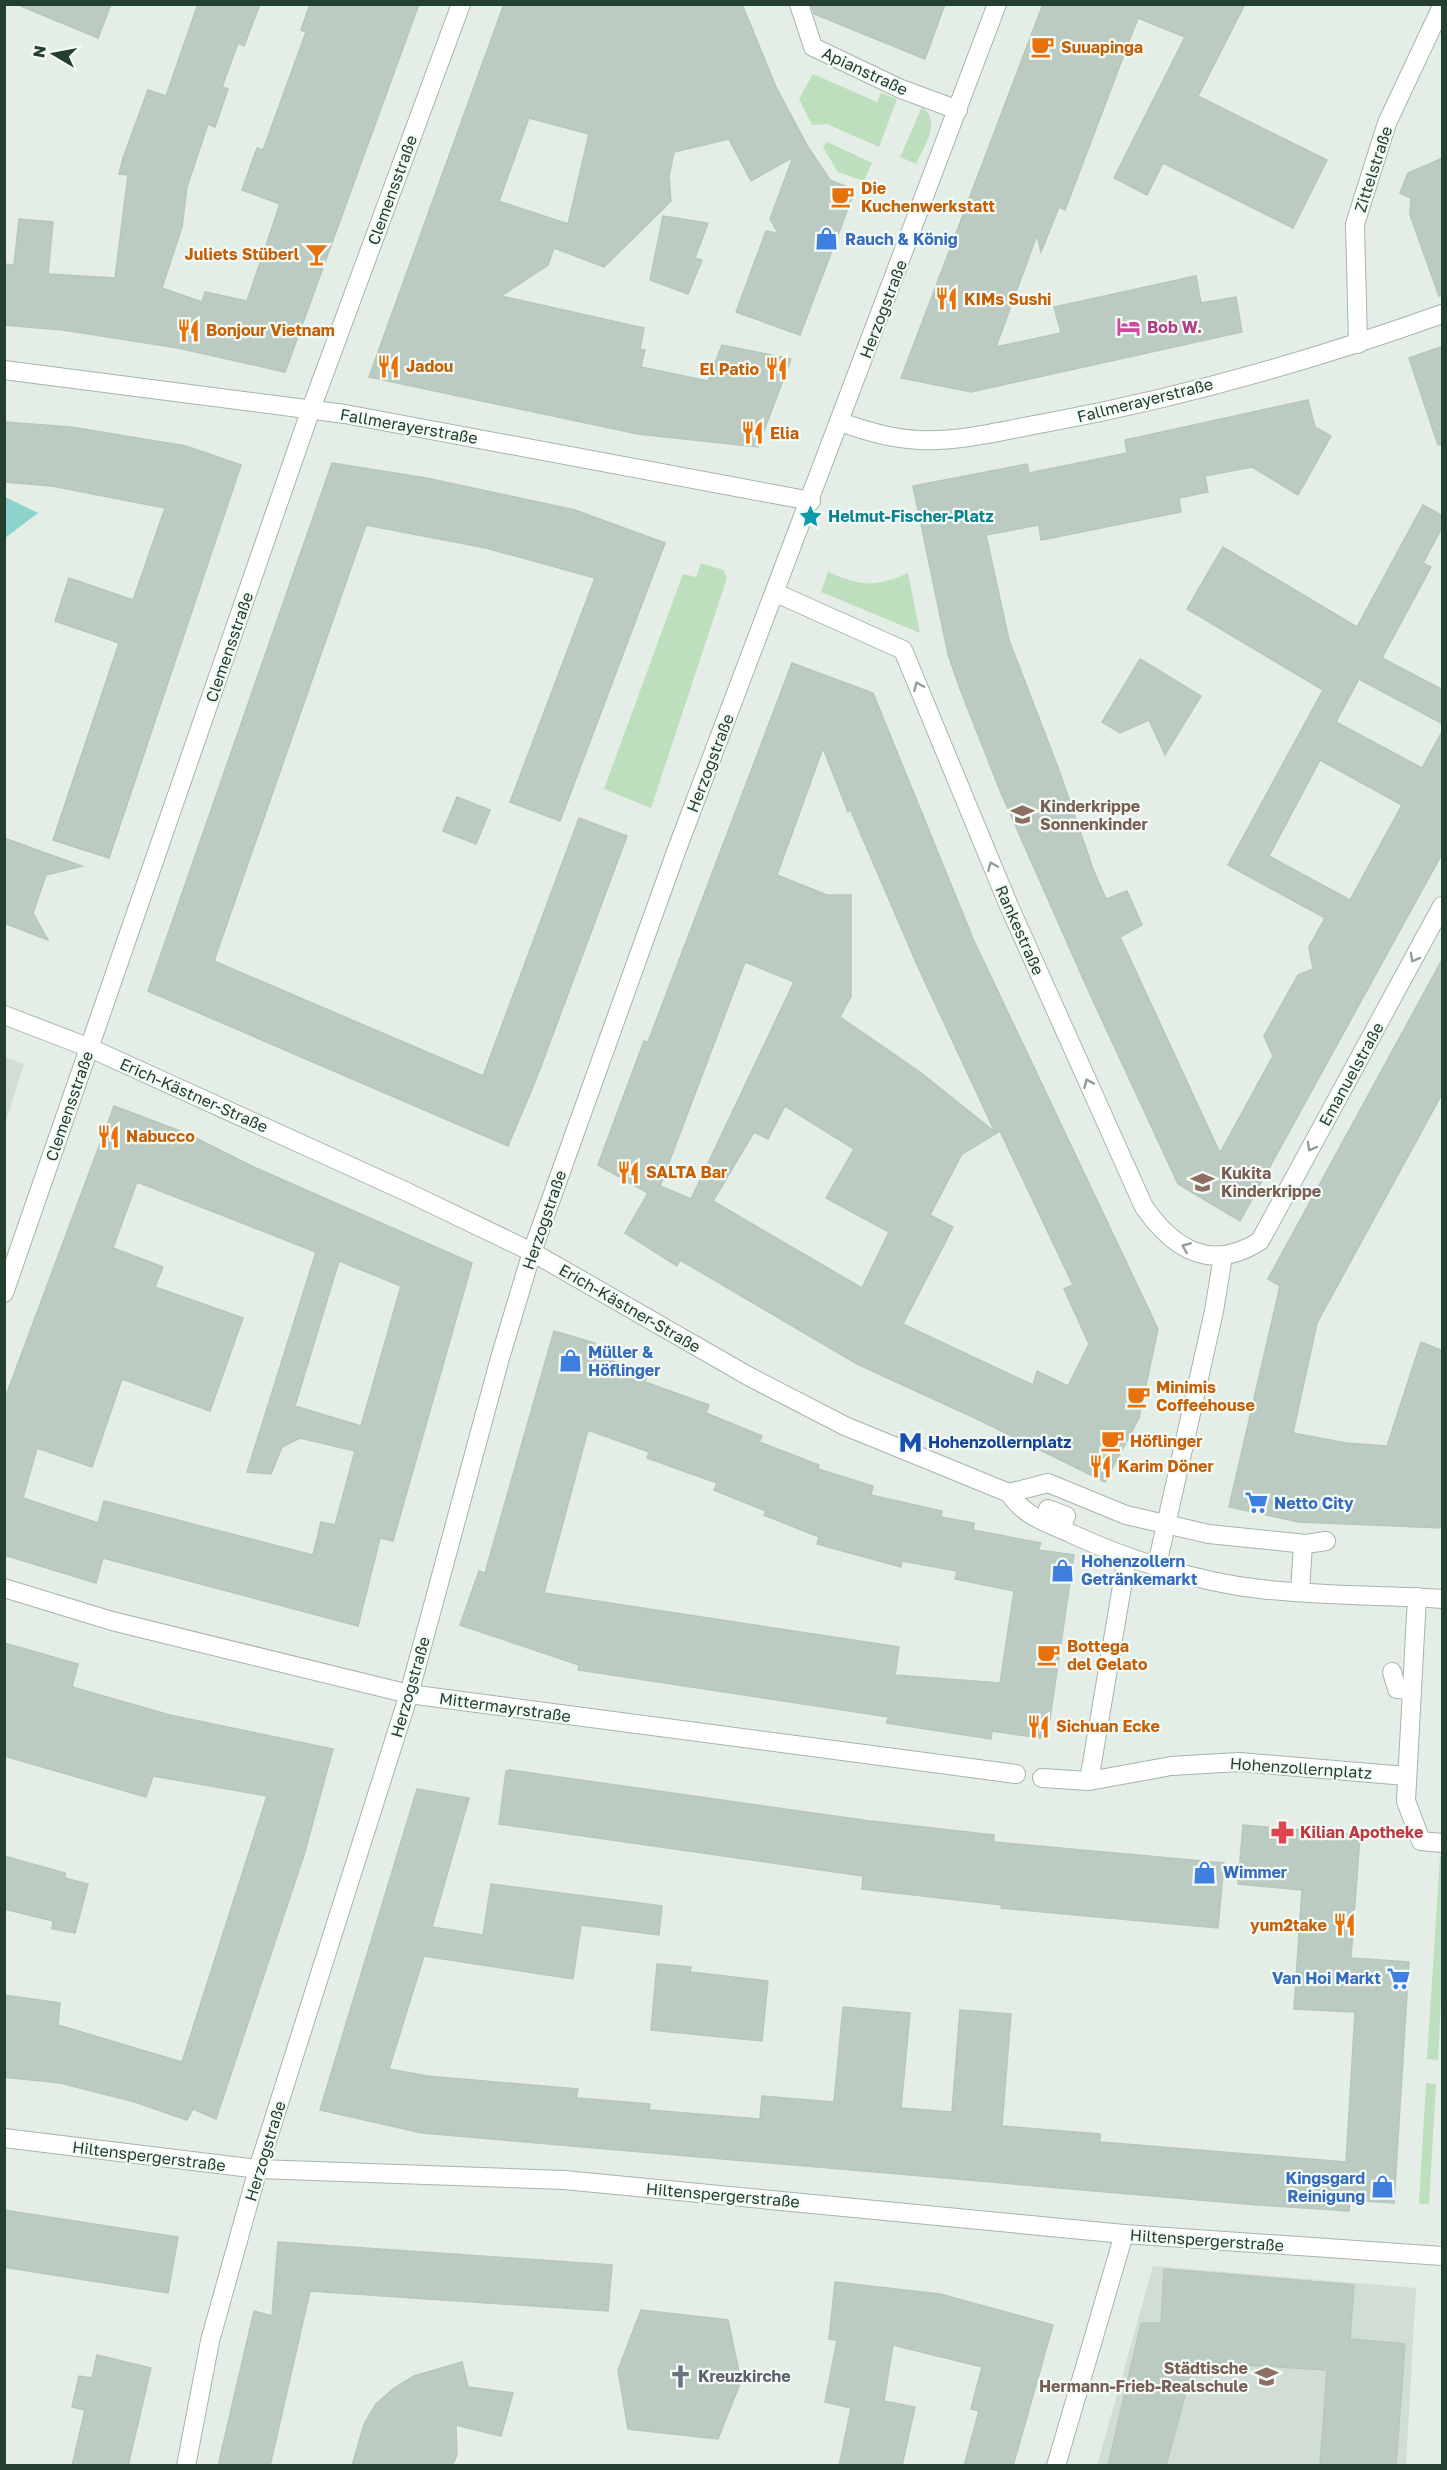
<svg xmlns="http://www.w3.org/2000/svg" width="1447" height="2470" viewBox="0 0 1447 2470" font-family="'Golos Text',sans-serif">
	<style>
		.built { fill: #d2ddd5 }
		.green { fill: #bddfbd }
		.water { fill: #8bd3cb }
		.building { fill: #bccbc1; stroke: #b6c7bb; stroke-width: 1.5; fill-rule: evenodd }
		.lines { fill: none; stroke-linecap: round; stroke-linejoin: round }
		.pedestrian-casing { stroke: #a6b5ac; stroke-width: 20 }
		.minor-casing { stroke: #a6b5ac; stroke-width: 20 }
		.pedestrian { stroke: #fff; stroke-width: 18 }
		.minor { stroke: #fff; stroke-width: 18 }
		.oneway { stroke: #919f98 }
		.labels { text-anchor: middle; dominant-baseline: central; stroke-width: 4.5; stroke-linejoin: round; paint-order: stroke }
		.food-label { font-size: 16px; font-weight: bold; fill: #c56008; stroke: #f4faf6; text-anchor: start }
		.street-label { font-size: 16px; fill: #233f30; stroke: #f4faf6 }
		.shop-label { font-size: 16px; font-weight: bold; fill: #366cbe; stroke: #f4faf6; text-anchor: start }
		.hotel-label { font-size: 16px; font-weight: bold; fill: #b23c85; stroke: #f4faf6; text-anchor: start }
		.culture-label { font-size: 16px; font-weight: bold; fill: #0d838f; stroke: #f4faf6; text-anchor: start }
		.education-label { font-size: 16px; font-weight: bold; fill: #785e54; stroke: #f4faf6; text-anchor: start }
		.transit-label { font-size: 16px; font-weight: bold; fill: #164399; stroke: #f4faf6; text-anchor: start }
		.health-label { font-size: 16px; font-weight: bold; fill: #be3a42; stroke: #f4faf6; text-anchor: start }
		.worship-label { font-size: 16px; font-weight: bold; fill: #5b616d; stroke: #f4faf6; text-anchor: start }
	</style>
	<rect width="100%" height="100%" fill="#e4ede6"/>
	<!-- built -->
	<g class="built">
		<polygon points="5,1057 24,1064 5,1124"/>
		<polygon points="1153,2266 1416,2288 1406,2465 1097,2466"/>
	</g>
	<!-- green -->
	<g class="green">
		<polygon points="813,74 877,102 881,93 897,99 879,147 827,124 812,125 799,99"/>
		<path d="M922,107C942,122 924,146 916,164L900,157Z"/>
		<polygon points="827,142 872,163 864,181 838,172 823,147"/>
		<polygon points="701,563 723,570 727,578 651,808 604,789 683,574 696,577"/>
		<path d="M828,572C862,586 874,588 908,573L920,633L821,592Z"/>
		<polygon points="1440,1856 1442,1856 1442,1977 1438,2060 1427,2059"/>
		<polygon points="1426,2083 1436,2084 1429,2204 1419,2204"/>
	</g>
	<!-- water -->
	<polygon class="water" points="5,497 38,513 5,538 4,533"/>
	<!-- building -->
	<g class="building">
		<polygon points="16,4 111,4 98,38"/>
		<polygon points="198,4 260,4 244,46 238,43 222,87 228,89 215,127 208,124 187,187 182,227 162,288 202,302 205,292 247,301 280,204 242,190 257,148 263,150 306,32 301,30 310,4 419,4 285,372 178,348 63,330 4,325 4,264 14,265 19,219 53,222 48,274 115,278 128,175 119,174 123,158 148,90 166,96"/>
		<path d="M504,4H742L776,87L808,147L830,180L855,190L800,335L736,312L766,231L778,233L770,219L793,157L751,181L729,139L674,152L669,176L671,201L604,267L554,248L548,265L501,296L644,328L640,349L645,350L641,367L708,381L722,345L791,359L758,447L638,434L369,377ZM529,118L589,134L568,224L499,201Z"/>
		<polygon points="811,4 945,4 925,59 814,14"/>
		<polygon points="1043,4 1245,4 1198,96 1327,160 1293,228 1163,163 1147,195 1114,178 1185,37 1138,18 1065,210 1059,207 1041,252 1037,235 996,347 1061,333 1054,307 1196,276 1201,303 1236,297 1242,332 971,392 901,378"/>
		<polygon points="1443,158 1443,296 1439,296 1410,215 1411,198 1400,193 1408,173"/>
		<polygon points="663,216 708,223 695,258 702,260 688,294 650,280"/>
		<polygon points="1443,346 1443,444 1438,445 1409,358"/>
		<path d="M1308,400L1315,427L1331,436L1298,495L1252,467L1205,476L1208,492L1179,498L1181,512L1041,540L1039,525L986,535L1009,640L1059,770L1093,869L1106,899L1127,891L1142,925L1120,937L1220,1153L1273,1056L1264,1036L1298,975L1313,969L1309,947L1325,918L1228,865L1323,690L1187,609L1223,547L1357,627L1423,505L1443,516V526L1423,563L1431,567L1382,658L1443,690V724L1359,679L1336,722L1422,768L1443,730V852L1240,1221L1178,1184L1089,992L1001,793L960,689L948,654L913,486L1027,464L1029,473L1127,453L1125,440ZM1320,760L1402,805L1350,900L1269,856Z"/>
		<polygon points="4,422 71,427 186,446 241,465 109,858 53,840 119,643 55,621 69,578 133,600 165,508 52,486 4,482"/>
		<polygon points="332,463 426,478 575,510 665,543 560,821 510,802 595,578 486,548 366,525 214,961 483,1076 579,818 627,836 537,1077 508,1146 148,991"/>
		<polygon points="1140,659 1201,696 1165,755 1149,720 1120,733 1102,722"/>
		<path d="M792,663L873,693L974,941L1158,1329L1139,1418L1105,1482L975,1418L857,1364L680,1260L677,1266L625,1233L648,1193L598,1165L644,1041L648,1042ZM823,748L848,812L850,809L918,967L995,1132L920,1072L840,1017L851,996V895H827L777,875ZM745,962L794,982L691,1199L660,1186ZM785,1106L854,1149L826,1198L889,1232L862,1288L713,1201L754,1132L768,1139ZM1000,1131L1073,1285L1064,1289L1089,1344L1068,1386L1037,1371L1033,1385L903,1324L953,1227L930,1215L962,1154Z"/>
		<polygon points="457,797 490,810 476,844 443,831"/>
		<polygon points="4,838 82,866 46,875 33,913 48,940 4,923"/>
		<polygon points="1443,958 1443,1092 1317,1323 1293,1433 1346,1443 1387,1446 1421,1342 1443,1351 1443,1528 1299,1522 1229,1507 1280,1286 1268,1279"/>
		<path d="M114,1106L188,1134L256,1168L472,1263L393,1541L380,1538L358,1626L103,1558L96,1583L4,1555V1401ZM137,1182L316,1252L247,1472L271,1474L282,1447L300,1438L355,1451L335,1525L321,1522L313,1555L104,1501L98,1523L23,1498L37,1448L92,1467L122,1379L210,1411L243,1318L155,1287L163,1267L113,1248ZM339,1261L401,1286L361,1426L295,1406Z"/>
		<path d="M554,1331L595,1343L592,1354L648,1373L645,1382L709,1405L706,1413L762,1436L759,1442L819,1465L818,1469L873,1486L871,1495L942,1511L941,1517L974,1523L973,1530L1041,1543L1038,1550L1074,1555L1047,1739L992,1731L991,1739L886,1723L889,1717L578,1670L579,1665L460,1625L479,1571L485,1573ZM588,1430L649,1452L647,1458L717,1483L714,1490L766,1511L764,1515L819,1537L817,1544L901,1567L902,1561L957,1571L955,1579L1014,1591L1000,1683L895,1675L899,1647L544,1593Z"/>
		<polygon points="4,1643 78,1664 72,1687 170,1715 333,1749 304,1855 216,2119 193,2109 187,2120 135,2102 60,2083 4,2077 4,1995 60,2003 58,2025 182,2062 267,1796 153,1776 146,1797 4,1756"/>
		<polygon points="510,1770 870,1821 994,1835 994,1842 1224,1863 1218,1928 1001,1908 1002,1905 862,1889 863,1876 499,1824 506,1771"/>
		<polygon points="417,1789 469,1798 432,1927 483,1935 491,1884 662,1906 659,1935 581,1925 573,1979 424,1956 389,2069 427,2076 578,2089 576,2098 650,2104 649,2110 760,2119 762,2096 834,2102 843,2007 910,2013 901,2108 952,2112 960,2010 1011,2014 1002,2126 1100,2134 1100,2142 1346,2162 1355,2012 1294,2009 1302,1890 1238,1884 1243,1825 1360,1835 1351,1958 1409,1962 1394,2203 1350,2200 1349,2211 1258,2205 422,2133 320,2110"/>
		<polygon points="4,1856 65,1873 65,1878 88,1884 75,1933 52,1929 53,1921 4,1909"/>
		<polygon points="657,1964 691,1967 690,1972 768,1981 762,2041 651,2030"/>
		<polygon points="4,2210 178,2237 168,2293 4,2267"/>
		<polygon points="278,2242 612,2265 608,2311 310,2291 270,2466 218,2466 254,2311 272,2316"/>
		<polygon points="1164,2269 1354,2285 1350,2339 1405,2344 1396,2466 1320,2466 1327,2370 1194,2362 1166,2466 1108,2466 1141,2323 1161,2323"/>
		<polygon points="835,2282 940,2294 1053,2325 1013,2466 964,2466 979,2411 971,2409 982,2367 893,2345 884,2401 915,2407 902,2466 839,2466 851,2408 825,2402 837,2340 829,2339"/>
		<polygon points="641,2310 728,2320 741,2381 718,2439 628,2429 618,2370"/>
		<polygon points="97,2355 151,2368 128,2466 72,2466 85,2410 72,2407 79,2376 92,2378"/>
		<polygon points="462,2362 468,2387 513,2393 501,2436 456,2425 457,2455 452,2466 352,2466 364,2424 376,2404 394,2388 414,2376"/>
	</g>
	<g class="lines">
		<defs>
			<g id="pedestrian">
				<polyline points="1048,1509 1066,1516 1061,1529"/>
				<path d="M1326,1541L1306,1544L1209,1534L1126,1515L1048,1483L1009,1493C1025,1517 1046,1522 1072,1534C1128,1560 1198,1582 1260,1589C1320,1596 1382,1595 1442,1599"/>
				<polyline points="1157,1565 1214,1311 1223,1256"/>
				<polyline points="1300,1592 1303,1544"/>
				<polyline points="1417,1597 1406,1801 1421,1841 1442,1843"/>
				<polyline points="1392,1672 1397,1689 1412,1690"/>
				<polyline points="1042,1778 1089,1781 1171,1766 1239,1762 1406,1776"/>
				<polyline points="1089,1781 1127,1557"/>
			</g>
			<g id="minor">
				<polyline points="799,4 813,47 901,89 958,110"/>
				<polyline points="1358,344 1355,224 1387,123 1442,6"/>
				<polyline points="4,370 345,414 811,501"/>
				<path d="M840,422C866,431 892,439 920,440C962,442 1004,430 1045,423C1180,398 1314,360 1442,314"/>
				<path d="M776,593L903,650L1009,906L1144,1207C1174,1250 1211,1272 1260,1241L1442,906"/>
				<polyline points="4,1015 90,1048 407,1192 532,1252 750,1377 845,1426 1009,1493"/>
				<polyline points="4,1293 311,409 461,4"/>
				<polyline points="4,1588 112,1621 409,1694 1016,1774"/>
				<polyline points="4,2138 258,2169 564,2180 1124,2234 1442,2256"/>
				<polyline points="186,2466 210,2341 258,2169 409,1694 500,1358 532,1252 677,849 997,4"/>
				<polyline points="1056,2466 1124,2234"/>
			</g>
		</defs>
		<!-- pedestrian casing -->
		<use href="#pedestrian" class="pedestrian-casing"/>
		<!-- minor casing -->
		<use href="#minor" class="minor-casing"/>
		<!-- pedestrian -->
		<use href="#pedestrian" class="pedestrian"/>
		<!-- minor -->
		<use href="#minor" class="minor"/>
	</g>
	<!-- one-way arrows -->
	<defs><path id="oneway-chevron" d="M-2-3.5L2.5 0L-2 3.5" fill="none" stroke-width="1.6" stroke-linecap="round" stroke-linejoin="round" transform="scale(1.5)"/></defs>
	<g class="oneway">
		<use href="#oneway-chevron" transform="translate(918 686) rotate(-113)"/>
		<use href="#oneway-chevron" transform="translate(992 866) rotate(-113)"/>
		<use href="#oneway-chevron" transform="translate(1414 958) rotate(119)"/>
		<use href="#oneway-chevron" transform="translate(1088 1083) rotate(-114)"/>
		<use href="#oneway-chevron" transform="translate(1311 1147) rotate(119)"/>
		<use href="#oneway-chevron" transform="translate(1186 1247) rotate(-157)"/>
	</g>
	<!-- icons -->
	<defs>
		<symbol id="cafe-bare" viewBox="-9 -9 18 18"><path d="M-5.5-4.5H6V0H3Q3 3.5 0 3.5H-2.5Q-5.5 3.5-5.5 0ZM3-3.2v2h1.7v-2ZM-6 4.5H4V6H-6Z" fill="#e8710a" stroke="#f4faf6" stroke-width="2.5" paint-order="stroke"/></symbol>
		<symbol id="shop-bare" viewBox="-9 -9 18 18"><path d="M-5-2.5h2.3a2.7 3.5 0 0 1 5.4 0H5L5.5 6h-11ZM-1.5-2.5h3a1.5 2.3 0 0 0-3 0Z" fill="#3f7fe0" stroke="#f4faf6" stroke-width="2.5" paint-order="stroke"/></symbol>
		<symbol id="bar-bare" viewBox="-9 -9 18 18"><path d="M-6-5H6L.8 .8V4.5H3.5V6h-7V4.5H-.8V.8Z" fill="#e8710a" stroke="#f4faf6" stroke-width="2.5" paint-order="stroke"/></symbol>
		<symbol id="restaurant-bare" viewBox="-9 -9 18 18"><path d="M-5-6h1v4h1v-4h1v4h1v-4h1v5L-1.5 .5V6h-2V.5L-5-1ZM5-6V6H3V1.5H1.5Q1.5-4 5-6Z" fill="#e8710a" stroke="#f4faf6" stroke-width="2.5" paint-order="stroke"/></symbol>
		<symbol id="hotel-bare" viewBox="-9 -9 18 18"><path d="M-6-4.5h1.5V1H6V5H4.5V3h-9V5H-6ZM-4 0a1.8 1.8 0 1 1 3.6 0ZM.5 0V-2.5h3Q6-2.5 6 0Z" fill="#d1479c" stroke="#f4faf6" stroke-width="2.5" paint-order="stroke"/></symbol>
		<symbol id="sight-bare" viewBox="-9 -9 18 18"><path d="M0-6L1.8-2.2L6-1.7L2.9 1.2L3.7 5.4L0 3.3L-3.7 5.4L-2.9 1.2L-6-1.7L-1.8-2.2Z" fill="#0f9aa8" stroke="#f4faf6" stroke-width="2.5" paint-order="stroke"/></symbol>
		<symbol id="school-bare" viewBox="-9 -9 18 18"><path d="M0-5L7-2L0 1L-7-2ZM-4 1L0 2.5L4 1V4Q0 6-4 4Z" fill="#8d6e63" stroke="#f4faf6" stroke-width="2.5" paint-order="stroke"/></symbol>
		<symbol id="metro-bare" viewBox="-9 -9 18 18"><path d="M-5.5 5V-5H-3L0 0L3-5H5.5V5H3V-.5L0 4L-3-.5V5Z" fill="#1a4fb4" stroke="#f4faf6" stroke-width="2.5" paint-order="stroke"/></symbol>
		<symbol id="supermarket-bare" viewBox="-9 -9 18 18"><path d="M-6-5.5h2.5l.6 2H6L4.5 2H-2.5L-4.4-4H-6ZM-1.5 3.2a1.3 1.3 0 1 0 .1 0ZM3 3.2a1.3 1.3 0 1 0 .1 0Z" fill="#3f7fe0" stroke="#f4faf6" stroke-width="2.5" paint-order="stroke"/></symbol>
		<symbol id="pharmacy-bare" viewBox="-9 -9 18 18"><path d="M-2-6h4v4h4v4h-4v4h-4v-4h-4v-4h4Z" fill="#e0444e" stroke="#f4faf6" stroke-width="2.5" paint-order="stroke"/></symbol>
		<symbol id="church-bare" viewBox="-9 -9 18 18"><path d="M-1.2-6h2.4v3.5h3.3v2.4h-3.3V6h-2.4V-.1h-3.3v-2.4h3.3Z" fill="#6b7280" stroke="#f4faf6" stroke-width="2.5" paint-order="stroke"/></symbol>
	</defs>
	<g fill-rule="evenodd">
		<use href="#cafe-bare" x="1026" y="30" width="33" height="33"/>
		<use href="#cafe-bare" x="826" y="180" width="33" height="33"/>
		<use href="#shop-bare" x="810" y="222" width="33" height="33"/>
		<use href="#bar-bare" x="300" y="238" width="33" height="33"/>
		<use href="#restaurant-bare" x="930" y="282" width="33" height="33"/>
		<use href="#hotel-bare" x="1112" y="310" width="33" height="33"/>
		<use href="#restaurant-bare" x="172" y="314" width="33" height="33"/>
		<use href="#restaurant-bare" x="372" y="350" width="33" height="33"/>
		<use href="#restaurant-bare" x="760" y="352" width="33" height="33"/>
		<use href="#restaurant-bare" x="736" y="416" width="33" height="33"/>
		<use href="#sight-bare" x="794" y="500" width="33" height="33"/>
		<use href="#school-bare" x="1006" y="798" width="33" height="33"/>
		<use href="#restaurant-bare" x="92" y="1120" width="33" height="33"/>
		<use href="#restaurant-bare" x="612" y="1156" width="33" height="33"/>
		<use href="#school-bare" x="1186" y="1166" width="33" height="33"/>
		<use href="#shop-bare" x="554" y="1344" width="33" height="33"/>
		<use href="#cafe-bare" x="1122" y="1380" width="33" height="33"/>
		<use href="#cafe-bare" x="1096" y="1424" width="33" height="33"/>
		<use href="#metro-bare" x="894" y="1426" width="33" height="33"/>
		<use href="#restaurant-bare" x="1084" y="1450" width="33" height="33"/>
		<use href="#supermarket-bare" x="1240" y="1486" width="33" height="33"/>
		<use href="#shop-bare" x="1046" y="1554" width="33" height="33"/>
		<use href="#cafe-bare" x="1032" y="1638" width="33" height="33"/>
		<use href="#restaurant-bare" x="1022" y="1710" width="33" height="33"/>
		<use href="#pharmacy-bare" x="1266" y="1816" width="33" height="33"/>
		<use href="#shop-bare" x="1188" y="1856" width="33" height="33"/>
		<use href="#restaurant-bare" x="1328" y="1908" width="33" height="33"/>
		<use href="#supermarket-bare" x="1382" y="1962" width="33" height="33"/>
		<use href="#shop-bare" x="1366" y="2170" width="33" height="33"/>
		<use href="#church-bare" x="664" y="2360" width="33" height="33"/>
		<use href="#school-bare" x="1250" y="2360" width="33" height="33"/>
	</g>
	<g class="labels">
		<!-- food labels -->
		<g class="food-label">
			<text x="1061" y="47">Suuapinga</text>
			<text x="861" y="188">Die<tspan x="861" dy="18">Kuchenwerkstatt</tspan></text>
			<text x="299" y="254" text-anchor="end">Juliets Stüberl</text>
			<text x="964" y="299">KIMs Sushi</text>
			<text x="206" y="330">Bonjour Vietnam</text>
			<text x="406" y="366">Jadou</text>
			<text x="759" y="369" text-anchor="end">El Patio</text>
			<text x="770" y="433">Elia</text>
			<text x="126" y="1136">Nabucco</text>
			<text x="646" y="1172">SALTA Bar</text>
			<text x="1156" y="1387">Minimis<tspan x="1156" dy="18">Coffeehouse</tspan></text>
			<text x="1130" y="1441">Höflinger</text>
			<text x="1118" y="1466">Karim Döner</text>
			<text x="1067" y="1646">Bottega<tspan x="1067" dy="18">del Gelato</tspan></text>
			<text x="1056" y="1726">Sichuan Ecke</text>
			<text x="1327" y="1925" text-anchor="end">yum2take</text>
		</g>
		<!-- street labels -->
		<g class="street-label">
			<text transform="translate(865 71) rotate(25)">Apianstraße</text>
			<text transform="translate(1373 169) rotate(-72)">Zittelstraße</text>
			<text transform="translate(392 190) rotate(-70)">Clemensstraße</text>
			<text transform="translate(883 309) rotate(-69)">Herzogstraße</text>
			<text transform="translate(1145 400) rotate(-14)">Fallmerayerstraße</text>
			<text transform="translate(409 426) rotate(10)">Fallmerayerstraße</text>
			<text transform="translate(229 647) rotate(-71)">Clemensstraße</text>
			<text transform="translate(710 763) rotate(-69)">Herzogstraße</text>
			<text transform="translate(1020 930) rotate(66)">Rankestraße</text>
			<text transform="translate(1351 1074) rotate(-61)">Emanuelstraße</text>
			<text transform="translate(194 1095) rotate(24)">Erich-Kästner-Straße</text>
			<text transform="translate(69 1106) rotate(-71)">Clemensstraße</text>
			<text transform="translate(544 1220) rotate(-71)">Herzogstraße</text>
			<text transform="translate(630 1308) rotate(30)">Erich-Kästner-Straße</text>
			<text transform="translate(410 1687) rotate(-74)">Herzogstraße</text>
			<text transform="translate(505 1707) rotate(8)">Mittermayrstraße</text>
			<text transform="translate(1301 1768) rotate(4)">Hohenzollernplatz</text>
			<text transform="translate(265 2151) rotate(-73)">Herzogstraße</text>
			<text transform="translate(149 2156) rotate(7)">Hiltenspergerstraße</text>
			<text transform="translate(723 2195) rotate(5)">Hiltenspergerstraße</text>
			<text transform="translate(1207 2240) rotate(4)">Hiltenspergerstraße</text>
		</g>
		<!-- shop labels -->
		<g class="shop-label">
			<text x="845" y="239">Rauch &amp; König</text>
			<text x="588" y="1352">Müller &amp;<tspan x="588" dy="18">Höflinger</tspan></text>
			<text x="1274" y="1503">Netto City</text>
			<text x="1081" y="1561">Hohenzollern<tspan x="1081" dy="18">Getränkemarkt</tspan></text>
			<text x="1223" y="1872">Wimmer</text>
			<text x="1381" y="1978" text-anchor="end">Van Hoi Markt</text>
			<text x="1365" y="2178" text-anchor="end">Kingsgard<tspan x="1365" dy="18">Reinigung</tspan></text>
		</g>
		<!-- hotel labels -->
		<g class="hotel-label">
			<text x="1147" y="327">Bob W.</text>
		</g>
		<!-- culture labels -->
		<g class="culture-label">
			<text x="828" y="516">Helmut-Fischer-Platz</text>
		</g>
		<!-- education labels -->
		<g class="education-label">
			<text x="1040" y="806">Kinderkrippe<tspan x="1040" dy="18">Sonnenkinder</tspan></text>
			<text x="1221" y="1173">Kukita<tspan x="1221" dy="18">Kinderkrippe</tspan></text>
			<text x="1248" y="2368" text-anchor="end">Städtische<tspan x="1248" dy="18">Hermann-Frieb-Realschule</tspan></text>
		</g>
		<!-- transit labels -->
		<g class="transit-label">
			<text x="928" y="1442">Hohenzollernplatz</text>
		</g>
		<!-- health labels -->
		<g class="health-label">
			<text x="1300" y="1832">Kilian Apotheke</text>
		</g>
		<!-- worship labels -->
		<g class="worship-label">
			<text x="698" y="2376">Kreuzkirche</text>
		</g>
	</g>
	<!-- border -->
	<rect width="1447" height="2470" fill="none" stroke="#233f30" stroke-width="12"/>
	<!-- north arrow -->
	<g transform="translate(54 54) rotate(280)" stroke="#f4faf6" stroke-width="4.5" paint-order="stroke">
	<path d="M0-4.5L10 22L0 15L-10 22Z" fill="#233f30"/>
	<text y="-9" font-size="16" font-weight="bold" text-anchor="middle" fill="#233f30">N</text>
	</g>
</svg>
